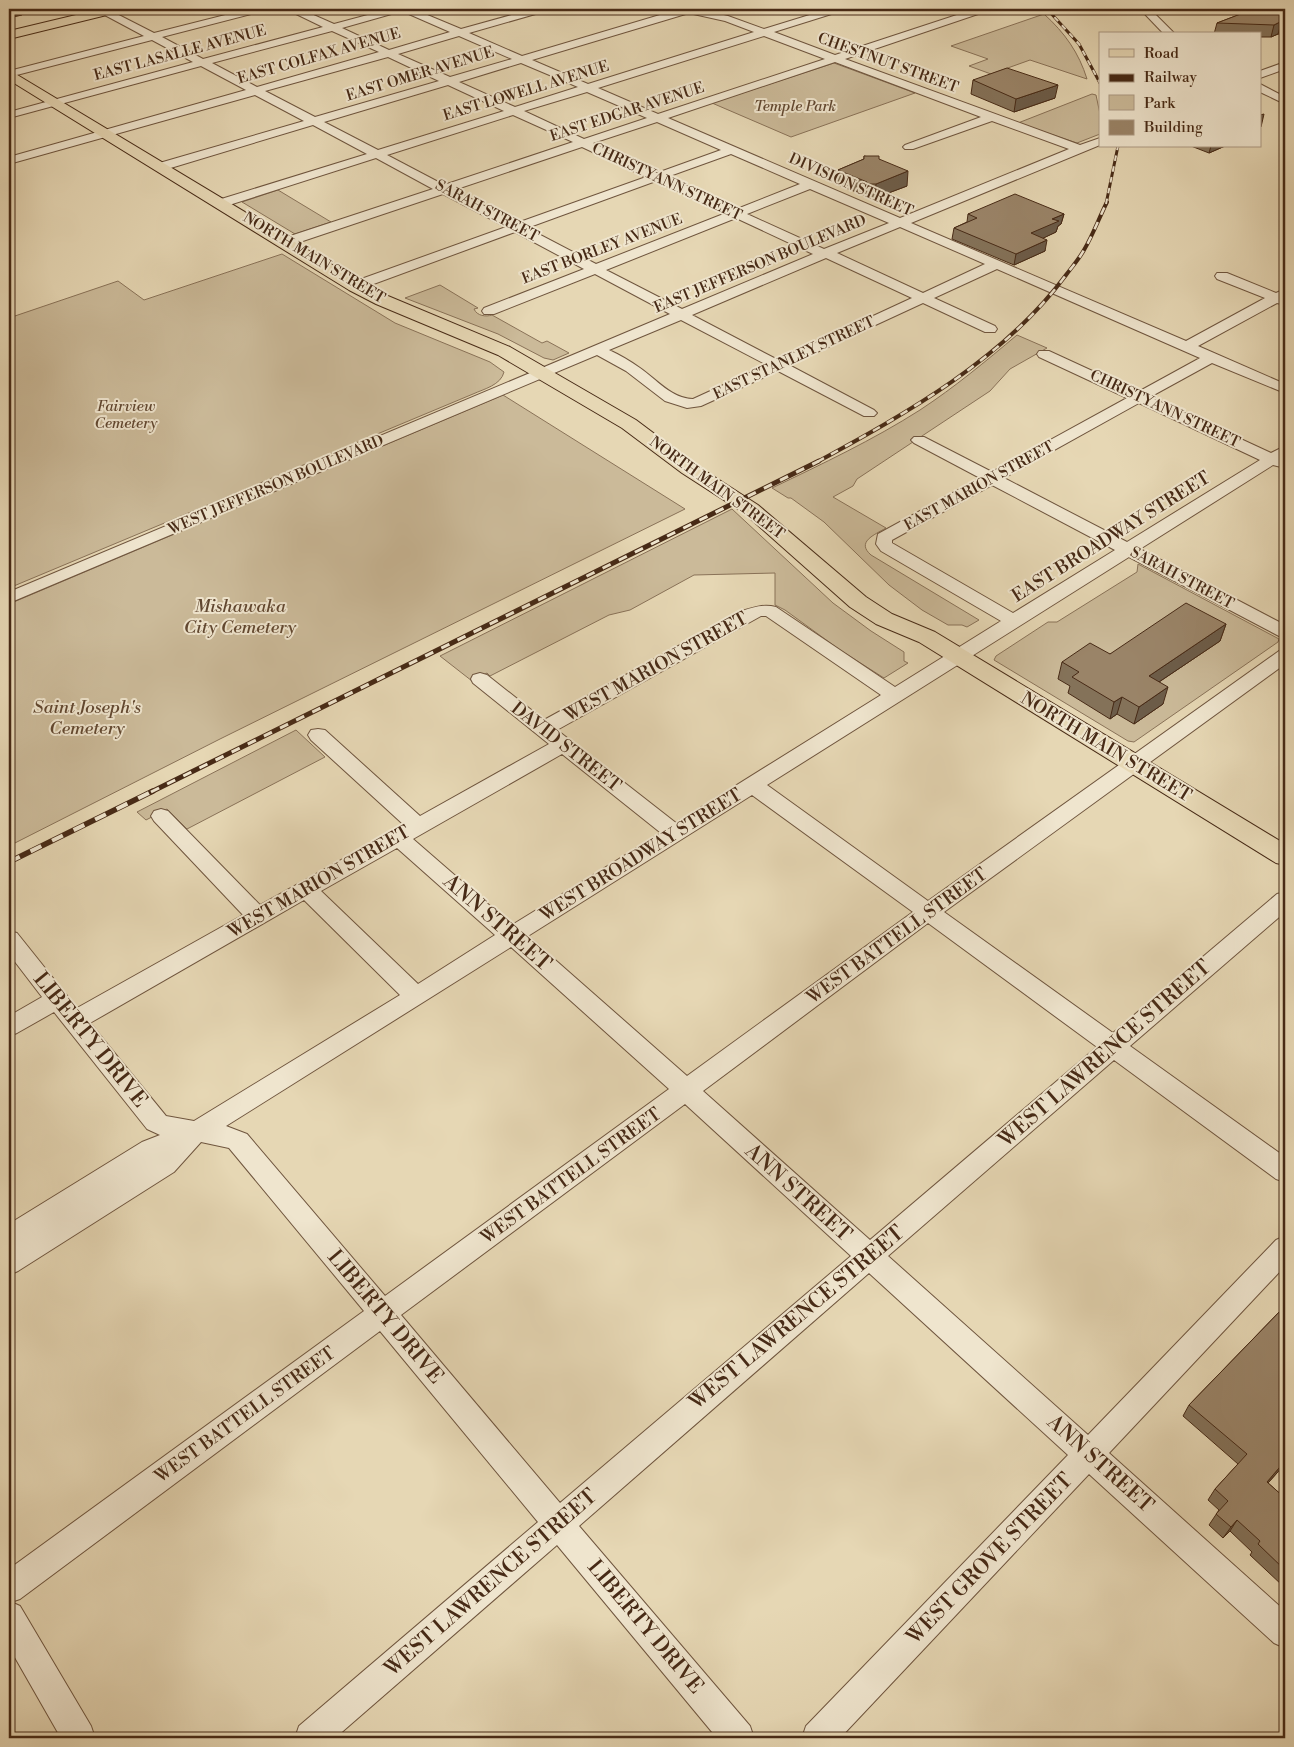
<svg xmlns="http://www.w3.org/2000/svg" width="1294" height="1747" viewBox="0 0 1294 1747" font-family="'Libre Bodoni',serif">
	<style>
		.green { fill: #cbba99; stroke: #897258 }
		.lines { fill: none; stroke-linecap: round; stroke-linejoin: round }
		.minor-casing { stroke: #6f553e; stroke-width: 2 }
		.major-casing { stroke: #472a16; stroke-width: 2 }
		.minor { fill: #efe5ce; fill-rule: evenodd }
		.major { fill: #e6d7b4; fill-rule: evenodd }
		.rail-far3-casing { stroke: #472a16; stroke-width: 3 }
		.rail-far2-casing { stroke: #472a16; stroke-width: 4 }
		.rail-far1-casing { stroke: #472a16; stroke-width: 5 }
		.rail-casing { stroke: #472a16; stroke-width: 5.5 }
		.rail-far3 { stroke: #efe5ce; stroke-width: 2; stroke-dasharray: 5.5; stroke-linecap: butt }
		.rail-far2 { stroke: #efe5ce; stroke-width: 2.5; stroke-dasharray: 8; stroke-linecap: butt }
		.rail-far1 { stroke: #efe5ce; stroke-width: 3; stroke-dasharray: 9; stroke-linecap: butt }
		.rail { stroke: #efe5ce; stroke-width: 4; stroke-dasharray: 12; stroke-linecap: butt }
		.wall { fill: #847259; stroke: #472a16 }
		.shaded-wall { fill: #6c5c49; stroke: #472a16 }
		.building { fill: #9a8468; stroke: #472a16 }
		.labels { text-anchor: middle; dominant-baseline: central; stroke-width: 4; stroke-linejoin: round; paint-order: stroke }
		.far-street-label { font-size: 15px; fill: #472a16; stroke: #efe5ce }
		.far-park-label { font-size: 15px; font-style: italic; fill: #614730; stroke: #efe5ce }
		.street-label { font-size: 18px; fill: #472a16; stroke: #efe5ce }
		.park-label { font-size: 18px; font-style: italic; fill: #614730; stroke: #efe5ce }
		.near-street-label { font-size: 21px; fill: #472a16; stroke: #efe5ce }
	</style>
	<rect width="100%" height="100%" fill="#e6d7b4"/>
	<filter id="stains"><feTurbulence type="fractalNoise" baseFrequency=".004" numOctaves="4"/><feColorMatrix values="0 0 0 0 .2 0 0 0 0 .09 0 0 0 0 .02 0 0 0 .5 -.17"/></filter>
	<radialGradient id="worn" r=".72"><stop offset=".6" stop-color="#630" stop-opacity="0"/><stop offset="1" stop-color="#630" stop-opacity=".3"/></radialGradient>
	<!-- green -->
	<g class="green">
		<path d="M1044,14C1065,33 1079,53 1087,79L1030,60L991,74L969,66L988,59L951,46Z"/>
		<polygon points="834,63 915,93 791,137 712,103"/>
		<polygon points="1092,94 1096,95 1100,114 1100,134 1077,143 1018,123"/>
		<polygon points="278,190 331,222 295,234 242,202"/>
		<path d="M282,254L395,323L490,362L504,372C501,385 484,389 473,394L9,588V318L118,281L144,300Z"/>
		<path d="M440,285L478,308L474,309C477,316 486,317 492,315L542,343L547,341L569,353L553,360L544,358L498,334L405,298Z"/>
		<path d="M1017,335L1047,348L1010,369L990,391L857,479L853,486L833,497L886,528C874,535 856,542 871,555L979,620L967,627L962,625H948L922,610L889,585L824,522L791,498H788L772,488C822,464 873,440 920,410C955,387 986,361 1017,335Z"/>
		<polygon points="503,395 685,509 220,739 9,846 9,604"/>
		<polygon points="732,509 833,603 871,631 904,652 904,661 908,663 884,678 840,650 785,610 775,605 775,573 694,575 630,610 609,615 490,676 487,673 472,681 440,656"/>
		<polygon points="1138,564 1279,639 1278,642 1134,742 1128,741 994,660 996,656 1048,622 1057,622 1137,572"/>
		<polygon points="296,730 325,757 187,829 167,809 146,820 137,812"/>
	</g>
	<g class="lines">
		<defs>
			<g id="minor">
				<path d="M101,9H107L154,33L249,9H265L263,11L162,37L203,59L323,27L290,11L288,9H300L334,24L390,9H413L461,29L533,9H548L546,11L469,33L522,56L680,9H697L728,16L764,29L829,9H843L841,11L774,32L835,55L975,9H981L983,11L981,13L845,59L1080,145L1100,138V145L911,223L1186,341L1265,298L1217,279L1215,276L1217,273H1227L1276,293L1285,289V305L1277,303L1198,346L1285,384V393L1212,363L1150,397L1271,453L1285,446V468L1273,465L1140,549L1285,625V637L1279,636L1129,557L767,785L928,901L1279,651L1285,649V664L944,912L1113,1033L1277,894L1285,892V912L1130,1046L1285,1157V1182L1276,1179L1114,1060L888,1256L1088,1435L1276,1240L1285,1236V1266L1109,1453L1285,1611V1648L1274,1643L1089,1474L840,1738H802L806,1726L1068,1455L869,1273L579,1526L750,1726L754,1738H717L557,1545L335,1738H295L299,1726L538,1522L380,1331L20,1599L11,1602L20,1606L91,1726L95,1738H61L9,1647V1569L364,1311L229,1148L201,1142L174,1172L18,1271L9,1275V1224L142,1142L160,1135L147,1129L54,1012L17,1033L9,1036V1016L42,997L9,954V931L17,933L77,1008L243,915L154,821L151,816L154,811L161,809L168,811L260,905L404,825L311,740L308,735L311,730L318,729L325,730L420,816L549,744L473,683L471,679L473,675L480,673L487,675L544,720L742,611C754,607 764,604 776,607L895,687L1001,621L881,551L876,544L878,534L980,478L914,443L911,440L914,437H924L992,472L1127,398L1039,357L1037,354L1039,351H1049L1138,392L1200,358L997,269L934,298L995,326L997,329L995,332H985L923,303L789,365L874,410L877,413L874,416H864L778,371L701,406L687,408L665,401L626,371L597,355L9,603V592L670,314L595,274L494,314H484L482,311L484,308L584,269L515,232L360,289H350L348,286L350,283L506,227L443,194L291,245H281L280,242L281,239L433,189L376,158L226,206H218L216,203L218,200L367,154L313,125L164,170H156L154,167L156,164L304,121L255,95L9,164V157L246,90L201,66L9,118V112L193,62L152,40L9,77V71L144,36L101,13L99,11ZM402,11L450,32L389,50L342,28ZM689,13L725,21L754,32L588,84L532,60ZM332,31L379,52L257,87L212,63ZM459,36L512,59L450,77L398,54ZM764,36L825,59L658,114L598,88ZM388,57L439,81L315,117L265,91ZM835,62L981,117L905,145L903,147L905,149H913L992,121L1069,149L900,218L668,118ZM521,63L578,87L515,107L459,82ZM448,85L504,111L378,150L324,122ZM587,92L647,118L584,139L524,111ZM513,115L573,142L444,185L387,155ZM657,122L721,150L657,173L593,143ZM582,147L646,177L517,223L454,190ZM731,154L800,184L737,209L667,177ZM656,181L726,213L596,264L527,228ZM810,189L889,223L824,249L747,214ZM736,218L813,254L682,309L606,270ZM900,227L985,264L923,293L837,253ZM826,258L912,298L778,360L692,315ZM681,320L767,365L693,399C672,399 656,379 640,368C630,361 620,355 609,350ZM1139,403L1260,460L1127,542L1004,478ZM992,485L1115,550L1013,613L892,543V540ZM761,616H766L881,695L676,823L557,730ZM562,754L661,833L512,925L413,839ZM752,795L913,912L687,1076L528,936ZM397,848L495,935L418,984L321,891ZM304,900L400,995L194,1121L166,1116L90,1023ZM928,923L1097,1047L870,1240L703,1091ZM511,947L669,1089L385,1296L247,1134L226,1126ZM685,1104L851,1256L560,1503L401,1315Z"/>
				<polygon points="1140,9 1150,9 1175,34 1164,34"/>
				<polygon points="1285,62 1285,69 1260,78 1260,71"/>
				<polygon points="1260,84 1285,97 1285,104 1260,92"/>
			</g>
			<g id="major">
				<polygon points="101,9 121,9 119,12 9,39 9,31"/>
				<polygon points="9,70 361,282 388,296 510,347 636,420 696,465 758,505 866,597 892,614 935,632 1285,844 1285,865 1276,863 919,642 876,624 850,607 744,513 682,473 622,428 498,355 376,304 349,290 9,80"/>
			</g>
		</defs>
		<!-- minor casing -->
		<use href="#minor" class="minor-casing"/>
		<!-- major casing -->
		<use href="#major" class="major-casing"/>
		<!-- minor -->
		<use href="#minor" class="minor"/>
		<!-- major -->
		<use href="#major" class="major"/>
		<defs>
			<g id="rail-far3">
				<polyline points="1047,9 1079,44 1100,83"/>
				<polyline points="1106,204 1118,146"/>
			</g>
			<path id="rail-far2" d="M817,462C907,413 1004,359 1066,275C1072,267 1079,259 1084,250C1093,235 1099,218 1107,202"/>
			<polyline id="rail-far1" points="151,792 819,461"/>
			<polyline id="rail" points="9,862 153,791"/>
		</defs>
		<!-- rail-far3 casing -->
		<use href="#rail-far3" class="rail-far3-casing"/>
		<!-- rail-far2 casing -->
		<use href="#rail-far2" class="rail-far2-casing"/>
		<!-- rail-far1 casing -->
		<use href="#rail-far1" class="rail-far1-casing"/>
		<!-- rail casing -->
		<use href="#rail" class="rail-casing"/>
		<!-- rail-far3 -->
		<use href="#rail-far3" class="rail-far3"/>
		<!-- rail-far2 -->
		<use href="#rail-far2" class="rail-far2"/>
		<!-- rail-far1 -->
		<use href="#rail-far1" class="rail-far1"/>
		<!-- rail -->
		<use href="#rail" class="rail"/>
	</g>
	<!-- wall -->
	<g class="wall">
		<polygon points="1242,9 1285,9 1285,36 1278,34 1271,37 1260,37 1260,34 1214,34 1217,23 1241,14"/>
		<polygon points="973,80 1055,98 1014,112 971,94"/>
		<polygon points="1191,146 1225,146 1209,153"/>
		<polygon points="864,156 879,159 907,186 875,198 866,198 866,196 836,184 838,170 864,159"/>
		<polygon points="968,214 1064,214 1061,224 1058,226 1056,232 1043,238 1045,251 1014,265 952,239 954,228 967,222"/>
		<polygon points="1226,624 1220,641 1159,682 1163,704 1134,724 1117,714 1110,719 1068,693 1070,686 1058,679 1062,662 1110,654"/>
		<polygon points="1285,1306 1285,1464 1268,1483 1285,1498 1285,1585 1283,1586 1250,1555 1252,1552 1230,1531 1223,1538 1209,1525 1219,1510 1208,1500 1215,1489 1238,1464 1183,1416 1189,1405"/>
	</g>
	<!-- shaded-wall -->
	<g class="shaded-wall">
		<polygon points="9,9 21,9 22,15 9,18"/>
		<polygon points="1282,21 1278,34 1271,37 1274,25"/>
		<polygon points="1058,85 1055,98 1014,112 1016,99"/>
		<polygon points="1264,114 1261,127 1260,127 1260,115"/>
		<polygon points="1211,146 1225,146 1209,153"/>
		<polygon points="908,171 907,186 875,198 876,184"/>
		<polygon points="1064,214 1061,224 1058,226 1056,232 1029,245 1031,233 1052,219"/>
		<polygon points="1047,240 1045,251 1014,265 1016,254"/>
		<polygon points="1226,624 1220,641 1144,692 1149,676"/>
		<polygon points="1168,687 1163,704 1134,724 1139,707"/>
		<polygon points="1122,697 1117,714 1110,719 1114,702"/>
		<polygon points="1285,1461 1285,1464 1259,1493 1267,1482"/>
		<polygon points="1237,1520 1230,1531 1223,1538 1231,1527"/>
	</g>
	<!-- building -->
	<g class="building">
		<polygon points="1246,9 1285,9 1285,22 1282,21 1274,25 1217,23 1251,10"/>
		<polygon points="1007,68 1058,85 1016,99 973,80"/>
		<polygon points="864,156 879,156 879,159 908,171 876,184 868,184 867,182 838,170 864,159"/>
		<polygon points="1015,194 1064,214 1052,219 1059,221 1031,233 1047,240 1016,254 954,228 977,218 968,214"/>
		<polygon points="1186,603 1226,624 1149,676 1168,687 1139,707 1122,697 1114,702 1072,677 1079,672 1062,662 1090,643 1110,654"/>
		<polygon points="1285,1306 1285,1461 1267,1482 1285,1498 1285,1570 1258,1544 1260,1541 1237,1520 1231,1527 1216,1514 1228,1501 1215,1489 1247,1454 1189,1405"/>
	</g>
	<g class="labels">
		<!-- far-street labels -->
		<g class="far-street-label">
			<text transform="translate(180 53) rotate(-15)">EAST LASALLE AVENUE</text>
			<text transform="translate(319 56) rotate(-16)">EAST COLFAX AVENUE</text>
			<text transform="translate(888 63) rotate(20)">CHESTNUT STREET</text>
			<text transform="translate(420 74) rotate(-17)">EAST OMER AVENUE</text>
			<text transform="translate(526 91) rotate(-17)">EAST LOWELL AVENUE</text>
			<text transform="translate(627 112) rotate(-18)">EAST EDGAR AVENUE</text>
			<text transform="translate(667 182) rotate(25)">CHRISTYANN STREET</text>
			<text transform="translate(851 185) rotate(24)">DIVISION STREET</text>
			<text transform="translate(487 211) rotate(28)">SARAH STREET</text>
			<text transform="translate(602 249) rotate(-21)">EAST BORLEY AVENUE</text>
			<text transform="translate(314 258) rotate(31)">NORTH MAIN STREET</text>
			<text transform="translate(760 264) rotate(-23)">EAST JEFFERSON BOULEVARD</text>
			<text transform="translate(794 358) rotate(-25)">EAST STANLEY STREET</text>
			<text transform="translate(1165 409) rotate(25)">CHRISTYANN STREET</text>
			<text transform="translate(276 485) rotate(-23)">WEST JEFFERSON BOULEVARD</text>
			<text transform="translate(979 486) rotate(-29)">EAST MARION STREET</text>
			<text transform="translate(717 488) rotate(36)">NORTH MAIN STREET</text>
			<text transform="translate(1182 578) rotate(28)">SARAH STREET</text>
		</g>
		<!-- far-park labels -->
		<g class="far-park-label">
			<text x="795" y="106">Temple Park</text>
			<text x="126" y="406">Fairview<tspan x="126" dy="17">Cemetery</tspan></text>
		</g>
		<!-- street labels -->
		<g class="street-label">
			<text transform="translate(1111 537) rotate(-32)">EAST BROADWAY STREET</text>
			<text transform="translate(656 667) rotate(-29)">WEST MARION STREET</text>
			<text transform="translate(566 747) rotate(38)">DAVID STREET</text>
			<text transform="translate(1106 747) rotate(31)">NORTH MAIN STREET</text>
			<text transform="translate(641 855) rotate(-32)">WEST BROADWAY STREET</text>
			<text transform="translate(319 882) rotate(-30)">WEST MARION STREET</text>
			<text transform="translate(897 936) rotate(-36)">WEST BATTELL STREET</text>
			<text transform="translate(571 1176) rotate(-36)">WEST BATTELL STREET</text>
			<text transform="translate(245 1415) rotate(-36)">WEST BATTELL STREET</text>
		</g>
		<!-- park labels -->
		<g class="park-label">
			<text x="240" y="606">Mishawaka<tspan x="240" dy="21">City Cemetery</tspan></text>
			<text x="87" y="707">Saint Joseph's<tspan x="87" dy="21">Cemetery</tspan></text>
		</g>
		<!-- near-street labels -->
		<g class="near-street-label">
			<text transform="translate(497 923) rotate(41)">ANN STREET</text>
			<text transform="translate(90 1040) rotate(51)">LIBERTY DRIVE</text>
			<text transform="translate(1105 1054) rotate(-41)">WEST LAWRENCE STREET</text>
			<text transform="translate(798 1193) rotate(42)">ANN STREET</text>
			<text transform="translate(385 1317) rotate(50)">LIBERTY DRIVE</text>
			<text transform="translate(797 1318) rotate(-40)">WEST LAWRENCE STREET</text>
			<text transform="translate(1100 1464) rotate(42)">ANN STREET</text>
			<text transform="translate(990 1559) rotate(-46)">WEST GROVE STREET</text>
			<text transform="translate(491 1583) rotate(-41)">WEST LAWRENCE STREET</text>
			<text transform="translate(645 1627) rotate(50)">LIBERTY DRIVE</text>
		</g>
	</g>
	<!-- margin -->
	<rect width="1294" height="1747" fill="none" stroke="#e6d7b4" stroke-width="30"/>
	<rect x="10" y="10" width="1274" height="1727" fill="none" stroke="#472a16" stroke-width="2.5"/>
	<rect x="15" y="15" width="1264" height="1717" fill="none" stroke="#472a16"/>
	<!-- legend -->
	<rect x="1099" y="32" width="162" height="115" fill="#efe5ce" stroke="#ac9a84"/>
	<rect x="1109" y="49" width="25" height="8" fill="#e6d7b4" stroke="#ac9a84"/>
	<text x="1144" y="58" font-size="15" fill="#472a16">Road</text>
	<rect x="1109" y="74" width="25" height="8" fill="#472a16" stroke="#ac9a84"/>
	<text x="1144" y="82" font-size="15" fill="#472a16">Railway</text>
	<rect x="1109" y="95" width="25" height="15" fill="#cbba99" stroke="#ac9a84"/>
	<text x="1144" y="108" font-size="15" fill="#472a16">Park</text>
	<rect x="1109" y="120" width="25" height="15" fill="#9a8468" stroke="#ac9a84"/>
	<text x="1144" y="132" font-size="15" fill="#472a16">Building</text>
	<rect width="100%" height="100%" filter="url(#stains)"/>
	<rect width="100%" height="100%" fill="url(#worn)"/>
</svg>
